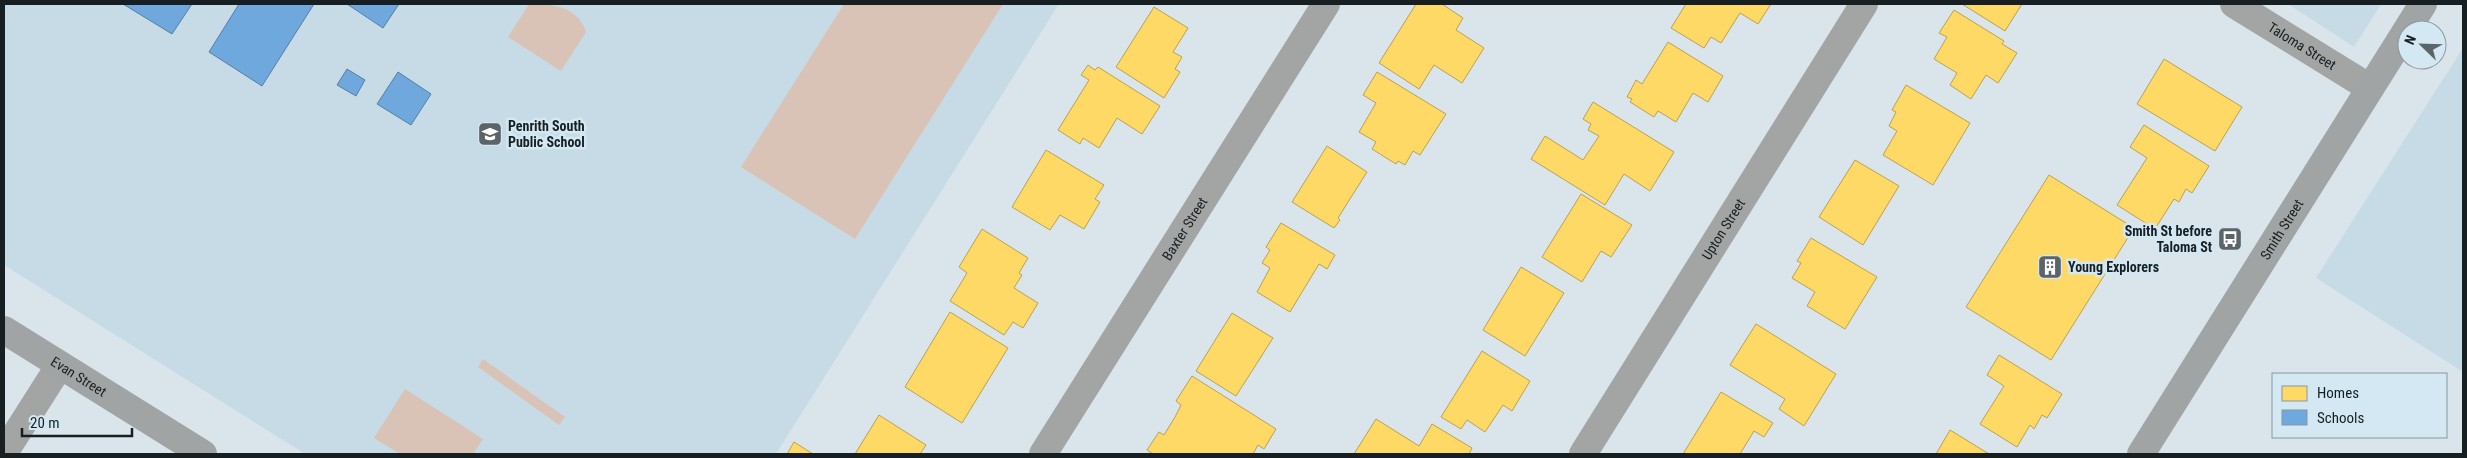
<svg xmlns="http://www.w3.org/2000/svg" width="2467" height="458" viewBox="0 0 2467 458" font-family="'Roboto Condensed',sans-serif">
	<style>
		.built { fill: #c7dbe6 }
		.green { fill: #d9c2b6 }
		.homes { fill: #ffd966; stroke: #b9a152 }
		.schools { fill: #6fa8dc; stroke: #557fa4 }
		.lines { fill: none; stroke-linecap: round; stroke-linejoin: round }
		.street { stroke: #a3a4a4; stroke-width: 28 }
		.secondary { stroke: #a1a4a4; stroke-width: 28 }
		.labels { text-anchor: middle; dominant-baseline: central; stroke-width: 5; stroke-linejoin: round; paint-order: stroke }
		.street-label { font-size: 14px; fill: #171f22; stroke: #d3e8f2 }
		.poi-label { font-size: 14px; font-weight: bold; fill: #171f22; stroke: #d3e8f2; text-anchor: start }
	</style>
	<rect width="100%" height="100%" fill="#dae5eb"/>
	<!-- built -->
	<g class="built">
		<polygon points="4,4 1059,4 776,454 305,454 4,265"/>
		<polygon points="2288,4 2381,4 2354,47"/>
		<polygon points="2463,48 2463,372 2316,278"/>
	</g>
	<!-- green -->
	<g class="green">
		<path d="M529,4C553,4 577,6 586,32L561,71L508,37Z"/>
		<polygon points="844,4 1003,4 855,239 741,167"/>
		<polygon points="483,359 565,417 559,425 478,367"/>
		<polygon points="405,389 483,439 473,454 400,454 374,438"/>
	</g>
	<!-- homes -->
	<g class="homes">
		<polygon points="1416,4 1442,4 1463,18 1456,30 1484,48 1462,83 1434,65 1419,89 1379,63"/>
		<polygon points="1686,4 1771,4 1758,24 1740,13 1721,43 1711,37 1704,48 1671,28"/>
		<polygon points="1962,4 2022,4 2005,31"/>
		<polygon points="1154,7 1188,28 1173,52 1182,57 1175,69 1180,72 1164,98 1116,67"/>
		<polygon points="1954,10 2004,41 2002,44 2017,53 1998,83 1986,75 1971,99 1950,85 1957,73 1934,59 1947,37 1939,33"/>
		<polygon points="1668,42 1723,76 1708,102 1693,93 1676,122 1658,111 1654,117 1630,102 1632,99 1627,97 1636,80 1642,84"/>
		<polygon points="2164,59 2242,107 2215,151 2137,104"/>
		<polygon points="1088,65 1095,70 1098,67 1160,106 1142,134 1117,118 1099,148 1083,138 1080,144 1058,130 1089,80 1081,75"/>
		<polygon points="1377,72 1446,114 1420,155 1413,151 1405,165 1398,161 1396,164 1372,149 1376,142 1359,132 1376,103 1363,95"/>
		<polygon points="1906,85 1970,123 1933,185 1883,155 1897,131 1889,126 1896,112 1892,110"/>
		<polygon points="1593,102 1674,152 1650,191 1624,174 1605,205 1531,159 1545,136 1583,160 1599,136 1588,130 1591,124 1583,119"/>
		<polygon points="2144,125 2209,166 2192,193 2186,189 2179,202 2174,199 2155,229 2117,205 2147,158 2130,147"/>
		<polygon points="1327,146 1367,172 1338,218 1340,220 1334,228 1292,202"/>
		<polygon points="1046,150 1104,185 1095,199 1100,202 1084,229 1060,215 1050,230 1012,207"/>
		<polygon points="1855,160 1899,186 1863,245 1819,217"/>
		<polygon points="2049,175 2134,228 2051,360 1966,307"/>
		<polygon points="1581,194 1632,225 1611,257 1601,251 1582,282 1542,257"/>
		<polygon points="1281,223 1335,255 1327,269 1319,264 1290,312 1257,292 1270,268 1262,263 1270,250 1266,247"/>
		<polygon points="982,229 1028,258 1019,273 1022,275 1014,288 1038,303 1023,328 1013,322 1004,335 950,301 967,273 959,267"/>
		<polygon points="1811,238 1877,277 1845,329 1807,306 1815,292 1792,278 1801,263 1797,261"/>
		<polygon points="1521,267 1564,293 1525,356 1483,330"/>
		<polygon points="950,312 1008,348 962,423 905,387"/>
		<polygon points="1232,313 1273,338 1236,396 1196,371"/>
		<polygon points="1756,324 1836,374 1804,426 1779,409 1785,399 1730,365"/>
		<polygon points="1482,351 1530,381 1512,411 1503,405 1485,432 1467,420 1461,429 1441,417"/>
		<polygon points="1999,355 2062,394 2047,418 2042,415 2034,429 2030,425 2017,447 1980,424 2004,386 1987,375"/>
		<polygon points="1192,376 1276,429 1264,449 1258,445 1253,454 1153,454 1147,450 1159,432 1164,435 1175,417 1181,405 1176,401"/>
		<polygon points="1721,392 1773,423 1764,437 1754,431 1740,454 1683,454"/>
		<polygon points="879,415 926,445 920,454 855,454"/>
		<polygon points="1376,419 1419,446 1432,424 1472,448 1469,454 1354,454"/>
		<polygon points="1950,430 1989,454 1936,454"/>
		<polygon points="794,442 813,454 787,454"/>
	</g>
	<!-- schools -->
	<g class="schools">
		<polygon points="123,4 192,4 172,34"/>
		<polygon points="239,4 314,4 262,86 209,52"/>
		<polygon points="347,4 399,4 383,28"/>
		<polygon points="347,69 365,80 356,96 337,85"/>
		<polygon points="398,72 431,94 411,125 377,104"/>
	</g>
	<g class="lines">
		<!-- street -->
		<g class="street">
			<path id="s1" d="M2234,4L2370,88"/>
			<polyline points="4,453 60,365"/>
			<path id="s2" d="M1043,454L1326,4"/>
			<path id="s3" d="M1583,454L1864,4"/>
		</g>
		<!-- secondary -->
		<g class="secondary">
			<path id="s4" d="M4,330L203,454"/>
			<path id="s5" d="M2141,454L2423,4"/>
		</g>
	</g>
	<!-- icons -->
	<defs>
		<symbol id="school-square" viewBox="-11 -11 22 22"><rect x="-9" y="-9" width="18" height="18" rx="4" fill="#5b6468" stroke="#d3e8f2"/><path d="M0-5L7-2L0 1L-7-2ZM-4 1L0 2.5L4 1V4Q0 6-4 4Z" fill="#fff"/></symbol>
		<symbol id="bus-square" viewBox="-11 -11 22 22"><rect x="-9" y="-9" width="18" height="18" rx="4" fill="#5b6468" stroke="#d3e8f2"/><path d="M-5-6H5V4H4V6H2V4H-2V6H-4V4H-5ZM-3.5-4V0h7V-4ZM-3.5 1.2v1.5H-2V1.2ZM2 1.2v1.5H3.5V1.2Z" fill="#fff"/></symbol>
		<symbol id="building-square" viewBox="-11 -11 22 22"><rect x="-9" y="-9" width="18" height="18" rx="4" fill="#5b6468" stroke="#d3e8f2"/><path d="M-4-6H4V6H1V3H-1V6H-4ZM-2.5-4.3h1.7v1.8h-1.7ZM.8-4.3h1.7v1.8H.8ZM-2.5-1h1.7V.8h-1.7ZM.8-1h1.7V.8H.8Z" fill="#fff"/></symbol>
	</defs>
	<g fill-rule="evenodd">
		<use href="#school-square" x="476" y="120" width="28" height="28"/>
		<use href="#bus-square" x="2216" y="225" width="28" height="28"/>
		<use href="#building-square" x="2036" y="253" width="28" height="28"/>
	</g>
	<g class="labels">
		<!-- street labels -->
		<g class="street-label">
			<text stroke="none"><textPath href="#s1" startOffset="80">Taloma Street</textPath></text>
			<text stroke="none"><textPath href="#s2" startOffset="266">Baxter Street</textPath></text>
			<text stroke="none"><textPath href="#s3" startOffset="265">Upton Street</textPath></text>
			<text stroke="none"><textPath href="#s5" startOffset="265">Smith Street</textPath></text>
			<text stroke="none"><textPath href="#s4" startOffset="88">Evan Street</textPath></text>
		</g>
		<!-- poi labels -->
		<g class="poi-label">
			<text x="508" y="126">Penrith South<tspan x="508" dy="16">Public School</tspan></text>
			<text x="2212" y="231" text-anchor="end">Smith St before<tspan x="2212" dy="16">Taloma St</tspan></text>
			<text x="2068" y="267">Young Explorers</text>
		</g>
	</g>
	<!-- border -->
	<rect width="2467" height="458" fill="none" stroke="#171f22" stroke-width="10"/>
	<!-- legend -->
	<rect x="2272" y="373" width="175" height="65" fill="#d3e8f2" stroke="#88989f"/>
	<rect x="2282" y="386" width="25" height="15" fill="#ffd966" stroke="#88989f"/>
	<text x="2317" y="398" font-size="15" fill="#171f22">Homes</text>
	<rect x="2282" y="410" width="25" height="15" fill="#6fa8dc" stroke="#88989f"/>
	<text x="2317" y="423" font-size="15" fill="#171f22">Schools</text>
	<!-- north arrow -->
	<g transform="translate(2422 45) rotate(293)"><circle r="24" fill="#d3e8f2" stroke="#88989f"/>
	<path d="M0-4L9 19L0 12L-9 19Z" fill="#5b6468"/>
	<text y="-8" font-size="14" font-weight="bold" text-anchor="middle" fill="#171f22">N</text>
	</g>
	<!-- scale -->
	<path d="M22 428v8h110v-8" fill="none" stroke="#171f22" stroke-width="2.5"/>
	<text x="30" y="428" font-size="15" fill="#171f22" stroke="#d3e8f2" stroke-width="4" paint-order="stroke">20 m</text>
</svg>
